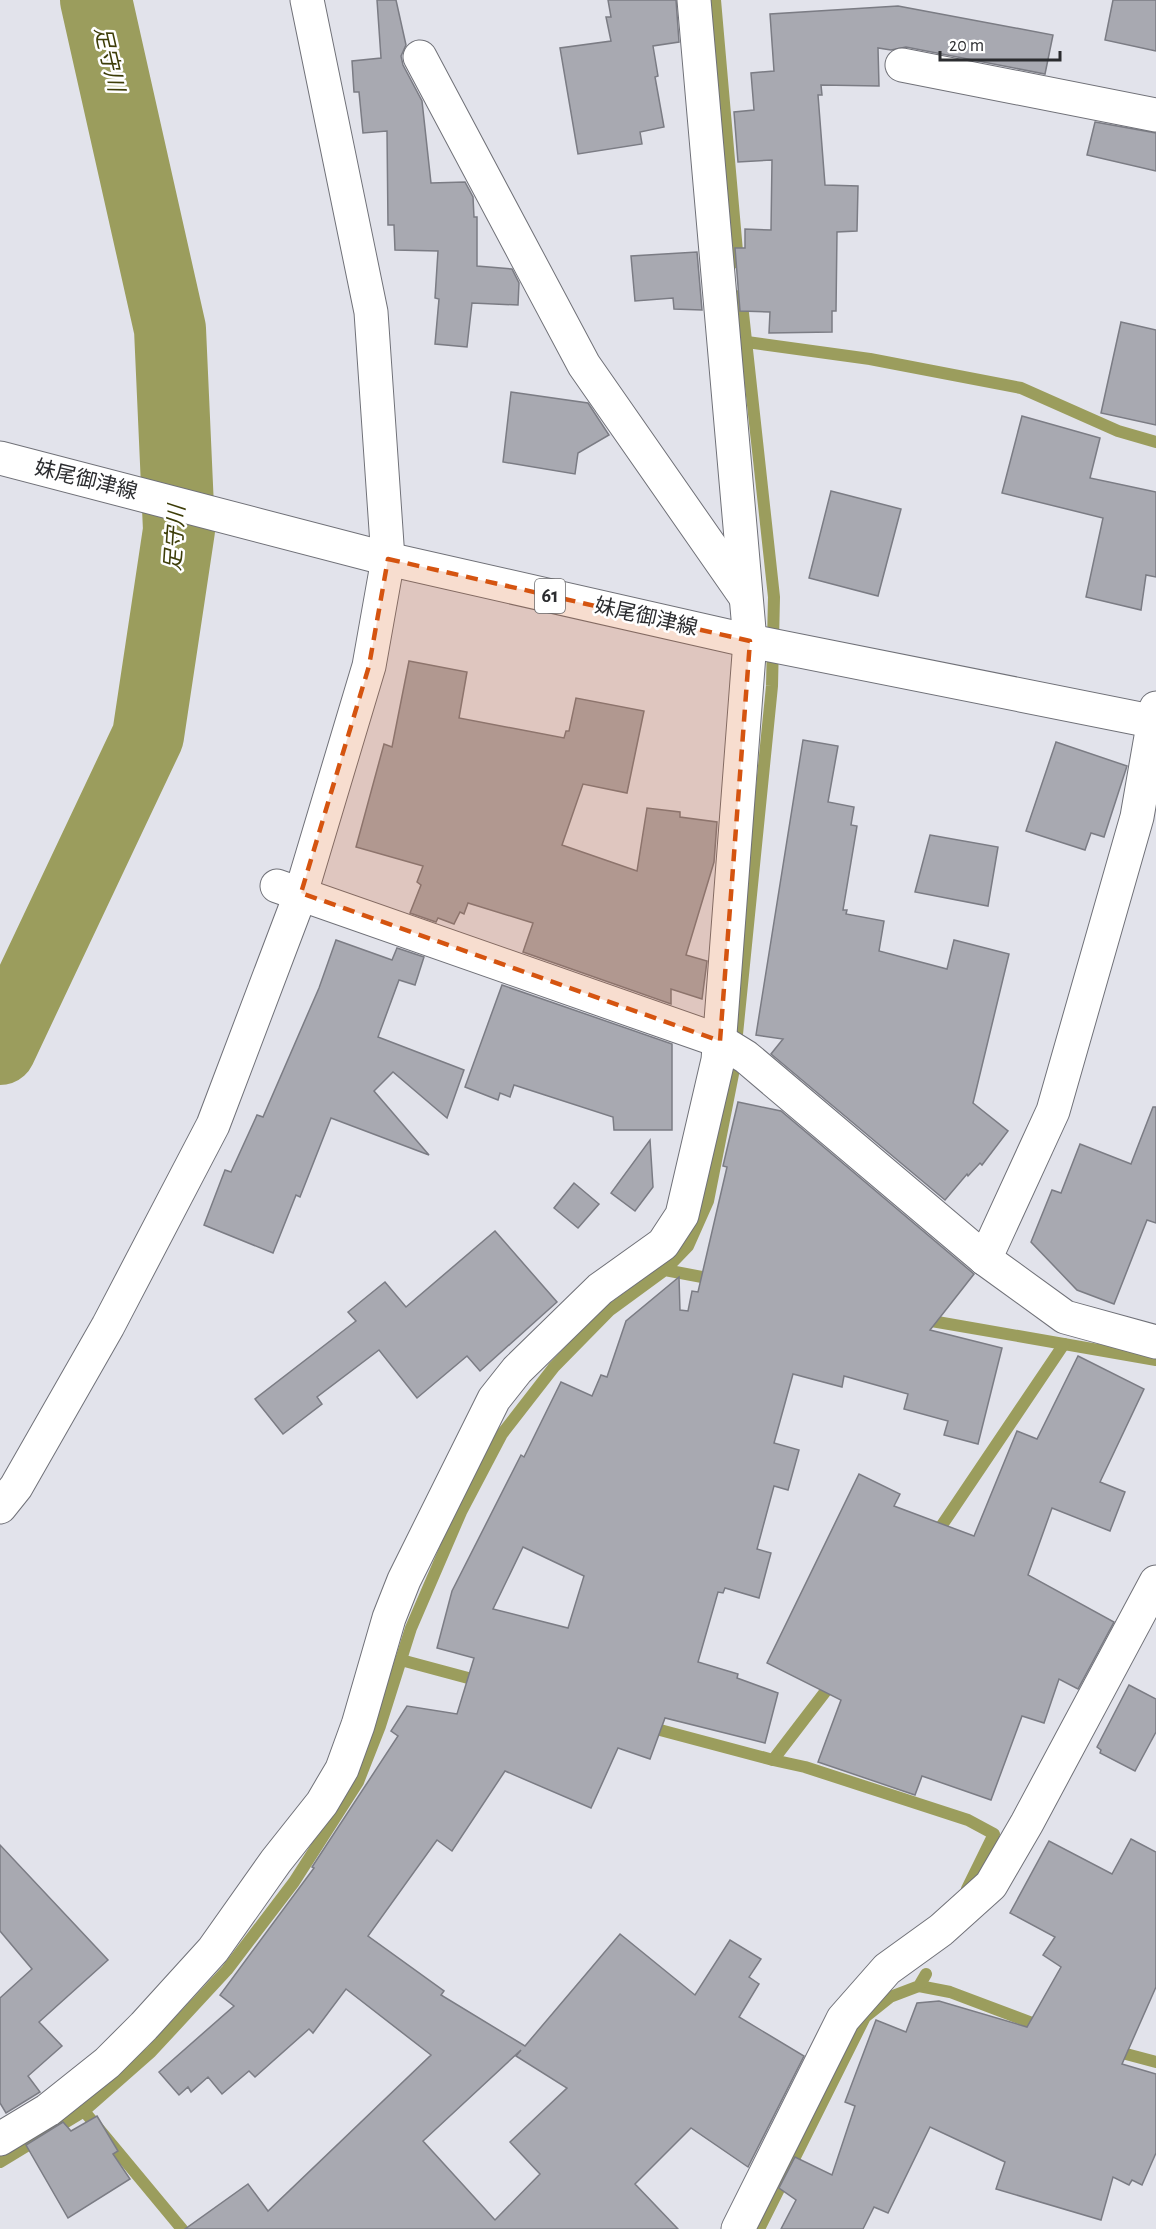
<svg xmlns="http://www.w3.org/2000/svg" width="1156" height="2229" viewBox="0 0 1156 2229" font-family="'Alegreya Sans','Noto Sans JP',sans-serif">
	<style>
		.lines { fill: none; stroke-linecap: round; stroke-linejoin: round }
		.stream { stroke: #9b9d5d; stroke-width: 12 }
		.river { stroke: #9b9d5d; stroke-width: 72 }
		.building { fill: #a8a9b1; stroke: #7b7c84; stroke-width: 1.5; fill-rule: evenodd }
		.minor-casing { stroke: #707178; stroke-width: 35 }
		.major-casing { stroke: #707178; stroke-width: 35 }
		.minor { stroke: #fff; stroke-width: 33 }
		.major { stroke: #fff; stroke-width: 33 }
		.marked { fill: #d55410; fill-opacity: 0.2; stroke: #d55410; stroke-width: 4.5; stroke-dasharray: 12 8; stroke-linejoin: round }
		.labels { text-anchor: middle; dominant-baseline: central; stroke-width: 5; stroke-linejoin: round; paint-order: stroke }
		.shield { fill: #fff; stroke: #6b6b6d; stroke-width: 1.5 }
		.shield-label { font-size: 20px; font-weight: bold; fill: #2b2c2f }
		.street-label { font-size: 21px; fill: #2b2c2f; stroke: #fff }
		.water-label { font-size: 22px; font-style: italic; fill: #3d3d08; stroke: #fff }
	</style>
	<rect width="100%" height="100%" fill="#e2e3eb"/>
	<g class="lines">
		<!-- stream -->
		<g class="stream">
			<polyline points="715,0 738,263"/>
			<polyline points="747,342 870,359 1021,388 1118,431 1156,442"/>
			<polyline points="665,1270 688,1246 708,1201 733,1074 772,686 774,597 741,295"/>
			<polyline points="920,1319 1156,1360"/>
			<polyline points="934,1537 1064,1344"/>
			<polyline points="401,1660 483,1682"/>
			<polyline points="645,1726 773,1760 835,1679"/>
			<polyline points="773,1760 805,1767 968,1820 994,1834 967,1889"/>
			<polyline points="919,1986 950,1992 1043,2027"/>
			<polyline points="1111,2050 1156,2062"/>
			<polyline points="84,2111 182,2229"/>
			<polyline points="0,2162 84,2111 151,2052 227,1970 294,1882 358,1782 380,1726 411,1628 461,1512 502,1434 554,1367 609,1311 665,1270 718,1280"/>
			<polyline points="759,2229 865,2017 890,1997 919,1986 926,1974"/>
		</g>
		<!-- river -->
		<polyline class="river" points="0,1049 148,736 179,530 170,329 96,0"/>
	</g>
	<!-- building -->
	<g class="building">
		<polygon points="377,0 396,0 406,45 401,56 403,65 422,101 431,183 465,182 473,197 474,217 477,217 477,266 512,269 519,283 518,305 472,303 467,347 435,344 439,299 435,298 438,251 395,250 394,225 388,225 387,131 363,133 359,92 354,92 352,61 381,58"/>
		<polygon points="608,0 676,0 679,42 653,46 658,76 655,77 664,127 640,132 642,144 578,154 560,48 611,41 606,17 611,17"/>
		<polygon points="1113,0 1156,0 1156,51 1105,40"/>
		<polygon points="898,6 1053,35 1045,74 906,47 891,50 878,48 879,86 821,85 822,95 818,95 825,185 858,186 857,231 837,232 836,311 832,311 832,332 769,333 770,312 740,311 735,248 745,248 745,229 771,230 772,160 738,162 734,112 754,110 751,73 774,71 770,14"/>
		<polygon points="1095,122 1156,133 1156,171 1087,155"/>
		<polygon points="697,252 702,310 674,309 673,298 635,301 631,256"/>
		<polygon points="1121,322 1156,330 1156,425 1101,413"/>
		<polygon points="511,392 588,403 609,435 578,453 575,474 503,462"/>
		<polygon points="1022,416 1100,438 1090,478 1156,492 1156,577 1146,575 1141,610 1086,597 1103,518 1002,493"/>
		<polygon points="831,491 901,509 878,596 809,578"/>
		<polygon points="409,661 467,672 459,718 564,738 566,731 569,731 576,698 644,711 627,793 583,784 562,845 637,871 647,808 680,812 680,817 717,822 714,862 686,955 707,961 702,999 671,989 671,1004 523,952 533,923 468,903 464,914 460,912 454,924 438,918 436,922 410,913 421,885 417,882 423,866 356,847 384,744 392,747"/>
		<polygon points="803,740 838,746 828,802 854,807 851,825 857,826 843,910 847,910 846,914 884,921 879,951 947,969 954,940 1009,954 973,1103 1008,1131 982,1165 980,1163 968,1176 967,1174 945,1200 771,1054 783,1039 756,1035"/>
		<polygon points="1056,742 1127,766 1104,837 1091,833 1085,850 1026,831"/>
		<polygon points="930,835 998,847 988,906 915,892"/>
		<polygon points="336,940 392,960 397,948 424,957 415,985 399,980 378,1037 464,1070 447,1118 393,1072 374,1091 429,1155 331,1118 300,1197 296,1195 273,1253 204,1225 225,1170 231,1172 257,1115 263,1117 319,988"/>
		<polygon points="502,985 672,1044 672,1130 614,1130 613,1117 514,1085 510,1097 500,1093 498,1100 465,1087"/>
		<path d="M738,1102L781,1111L974,1274L930,1330L1002,1348L978,1444L944,1435L948,1421L904,1409L908,1394L844,1376L842,1387L793,1374L774,1443L799,1450L788,1490L774,1486L757,1549L771,1553L759,1598L725,1588L723,1593L718,1592L698,1662L738,1674L737,1678L778,1693L765,1743L665,1718L650,1759L618,1748L591,1808L505,1771L452,1851L437,1840L368,1936L444,1991L441,1995L525,2046L620,1934L695,1995L730,1940L761,1959L749,1977L759,1984L739,2017L804,2056L748,2167L691,2128L635,2184L678,2229H185L248,2184L268,2211L431,2055L346,1989L313,2033L309,2029L255,2077L249,2071L222,2094L208,2077L191,2092L188,2087L179,2095L159,2072L234,2006L220,1995L314,1868L312,1867L398,1736L391,1731L407,1706L457,1714L474,1658L437,1648L452,1591L521,1455L524,1457L561,1382L592,1396L601,1375L607,1377L626,1321L679,1277L680,1310L688,1311L692,1291L698,1292L727,1167L723,1166ZM523,1547L584,1576L568,1628L493,1609ZM521,2050L516,2056L567,2088L510,2142L540,2174L495,2220L423,2141Z"/>
		<polygon points="1153,1107 1156,1107 1156,1223 1147,1220 1114,1304 1077,1290 1031,1242 1052,1190 1061,1193 1080,1144 1131,1164"/>
		<polygon points="650,1140 653,1187 635,1211 611,1193"/>
		<polygon points="574,1183 599,1204 578,1228 554,1208"/>
		<polygon points="495,1231 557,1302 480,1371 467,1356 417,1398 379,1350 317,1397 322,1404 283,1434 255,1399 356,1321 348,1312 385,1282 406,1307"/>
		<polygon points="1078,1356 1144,1389 1100,1482 1125,1492 1110,1531 1052,1508 1028,1575 1114,1622 1078,1689 1059,1679 1044,1723 1022,1716 991,1800 922,1776 915,1795 818,1762 841,1700 767,1663 859,1474 900,1494 894,1506 974,1536 1017,1431 1037,1439"/>
		<polygon points="1129,1685 1156,1699 1156,1732 1135,1771 1100,1753 1101,1750 1097,1747"/>
		<polygon points="1131,1839 1156,1852 1156,1987 1122,2064 1156,2074 1156,2153 1142,2185 1132,2180 1129,2185 1113,2177 1101,2220 996,2189 1005,2162 930,2127 888,2213 874,2207 863,2229 781,2229 796,2200 779,2188 795,2157 832,2175 855,2106 845,2102 876,2020 906,2032 917,2003 939,2001 1027,2027 1061,1967 1043,1955 1055,1937 1010,1913 1049,1841 1112,1874"/>
		<polygon points="0,1845 108,1960 39,2022 62,2046 28,2076 40,2092 6,2113 0,2103 0,1998 32,1969 0,1931"/>
		<polygon points="97,2116 118,2151 113,2154 130,2179 68,2218 26,2145 63,2122 71,2131"/>
	</g>
	<g class="lines">
		<defs>
			<g id="minor">
				<polyline points="420,57 584,365 745,596"/>
				<polyline points="902,65 1156,115"/>
				<polyline points="277,886 720,1041 746,1057 985,1259 1065,1317 1156,1342"/>
				<polyline points="985,1259 1053,1111 1137,817 1156,708"/>
				<polyline points="0,1507 16,1487 108,1326 213,1125 301,893 369,666 388,559 371,312 307,0"/>
				<polyline points="0,2139 48,2110 107,2063 144,2026 213,1950 276,1861 322,1803 342,1769 358,1725 389,1618 404,1580 494,1399 517,1370 600,1289 663,1244 682,1215 718,1060 750,641 694,0"/>
				<polyline points="738,2229 843,2019 887,1969 941,1930 991,1885 1027,1823 1156,1582"/>
			</g>
			<polyline id="major" points="0,458 388,559 750,641 1156,722"/>
		</defs>
		<!-- minor casing -->
		<use href="#minor" class="minor-casing"/>
		<!-- major casing -->
		<use href="#major" class="major-casing"/>
		<!-- minor -->
		<use href="#minor" class="minor"/>
		<!-- major -->
		<use href="#major" class="major"/>
	</g>
	<!-- marked area -->
	<path class="marked" d="M388,559L750,641L720,1041L301,893L369,666Z"/>
	<g class="labels">
		<!-- shield labels -->
		<rect class="shield" x="535" y="579" width="30" height="34" rx="4.5"/>
		<g class="shield-label">
			<text x="550" y="596">61</text>
		</g>
		<!-- street labels -->
		<g class="street-label">
			<text transform="translate(86 480) rotate(14)">妹尾御津線</text>
			<text transform="translate(646 617) rotate(13)">妹尾御津線</text>
		</g>
		<!-- water labels -->
		<g class="water-label">
			<text transform="translate(109 59) rotate(77)">足守川</text>
			<text transform="translate(175 538) rotate(-86)">足守川</text>
		</g>
	</g>
	<!-- scale -->
	<path d="M940 51v9h120v-9" fill="none" stroke="#2b2c2f" stroke-width="3"/>
	<text x="949" y="51" font-size="18" fill="#2b2c2f" stroke="#ffffff" stroke-width="4.5" paint-order="stroke">20 m</text>
</svg>
